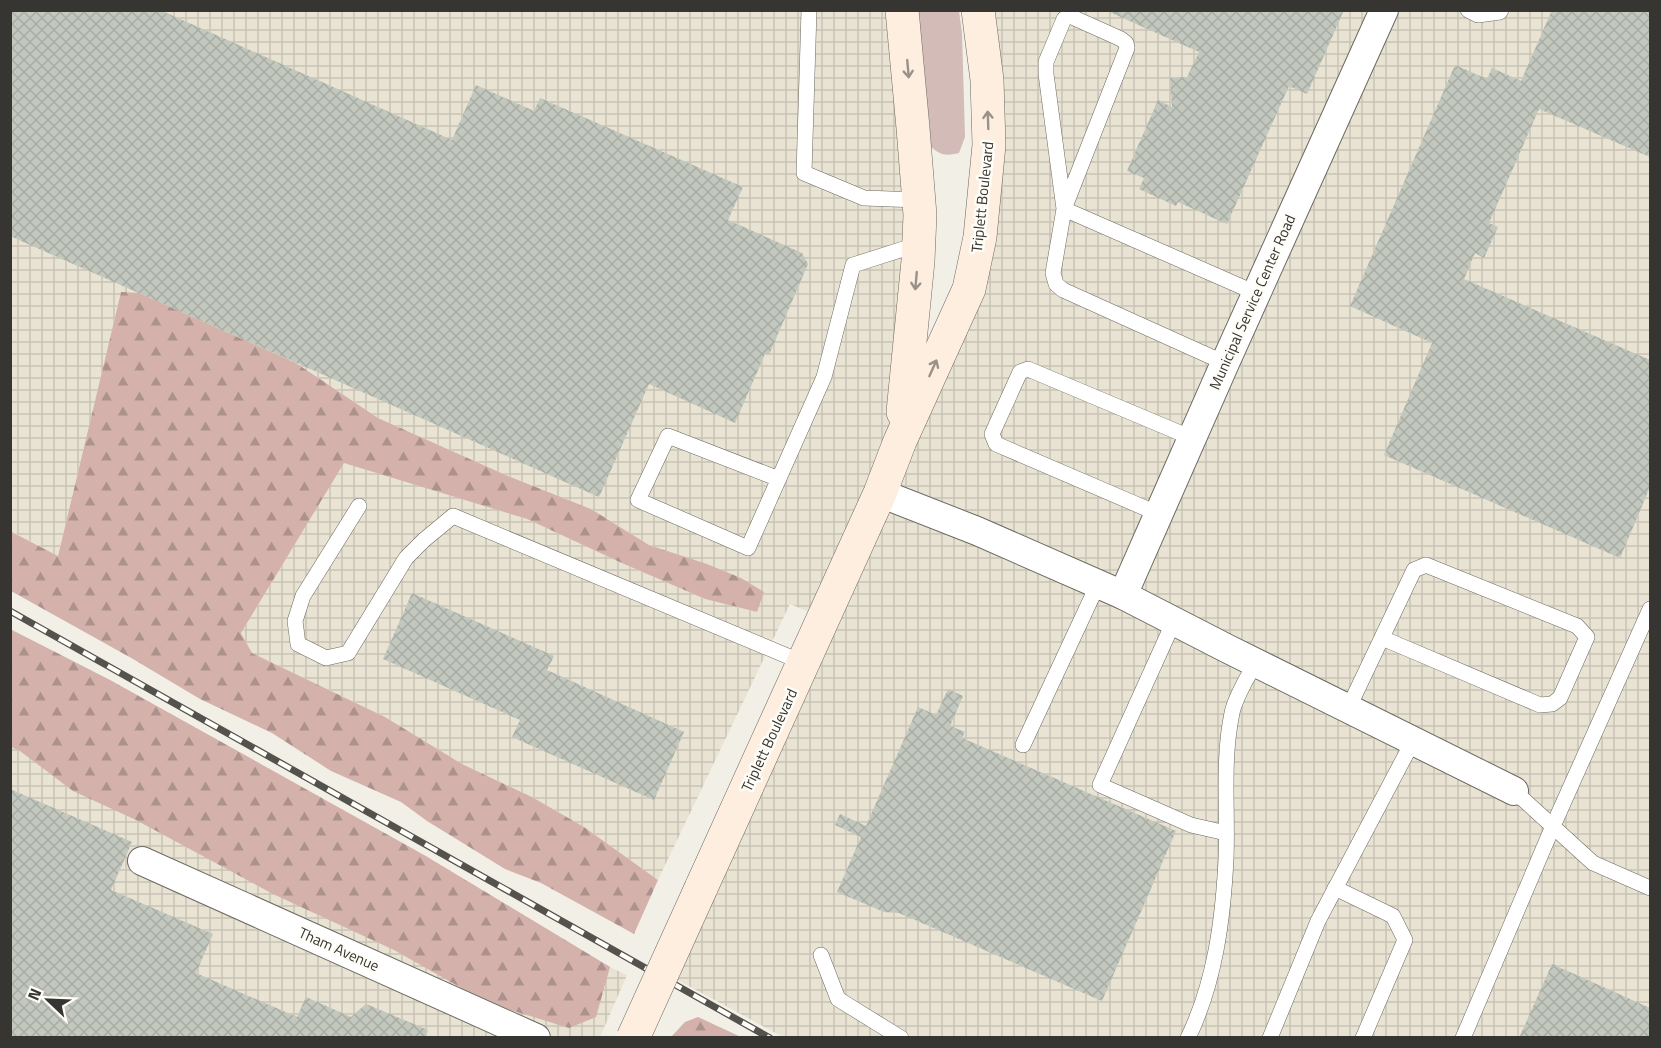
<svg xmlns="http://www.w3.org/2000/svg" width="1661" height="1048" viewBox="0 0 1661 1048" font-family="'Titillium Web',sans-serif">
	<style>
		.industrial { fill: url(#industrial-grid) }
		.green { fill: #d3bbb7 }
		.forest { fill: url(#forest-firs) }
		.building { fill: url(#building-cross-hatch) }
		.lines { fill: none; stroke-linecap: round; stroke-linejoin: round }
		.lane-casing { stroke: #6c6961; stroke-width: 16 }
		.street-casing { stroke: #6c6961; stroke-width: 30 }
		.secondary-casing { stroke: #6c6961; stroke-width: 34 }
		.lane { stroke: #fff; stroke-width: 15 }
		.street { stroke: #fff; stroke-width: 28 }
		.secondary { stroke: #feeee0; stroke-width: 33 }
		.rail-casing { stroke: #53524d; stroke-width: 7 }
		.rail { stroke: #fffdf7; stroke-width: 4.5; stroke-dasharray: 14; stroke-linecap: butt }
		.secondary-bridge-casing { stroke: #6c6961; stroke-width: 34; stroke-linecap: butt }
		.secondary-bridge { stroke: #feeee0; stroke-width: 33 }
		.oneway { stroke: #9a9288 }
		.labels { text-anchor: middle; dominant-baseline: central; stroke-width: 5; stroke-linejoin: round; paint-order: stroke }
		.street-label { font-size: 15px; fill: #363531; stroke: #fffdf7 }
	</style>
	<defs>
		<pattern id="industrial-grid" width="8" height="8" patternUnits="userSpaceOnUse" patternTransform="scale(1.5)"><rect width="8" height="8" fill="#e8e3d2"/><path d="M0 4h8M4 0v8" fill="none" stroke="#c8c3b5"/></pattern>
		<pattern id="forest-firs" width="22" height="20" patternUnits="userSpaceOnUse" patternTransform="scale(1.5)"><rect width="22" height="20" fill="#d4b1ab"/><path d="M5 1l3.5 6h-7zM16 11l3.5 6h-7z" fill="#ad918c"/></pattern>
		<pattern id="building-cross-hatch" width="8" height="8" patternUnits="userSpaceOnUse" patternTransform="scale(1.5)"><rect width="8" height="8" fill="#c3c8be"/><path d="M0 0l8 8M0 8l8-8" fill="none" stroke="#a8aca4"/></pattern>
	</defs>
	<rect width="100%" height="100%" fill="#f2f0e6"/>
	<!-- industrial -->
	<g class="industrial">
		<polygon points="10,11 902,11 913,128 900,438 969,289 978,11 1650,11 1650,1037 783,1037 663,972 823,618 790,604 658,880 584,827 532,797 462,764 385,717 252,653 241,633 344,462 527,519 624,564 705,599 757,612 741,578 706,564 649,545 591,509 508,476 378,418 296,363 121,292 58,556 11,531"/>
		<polygon points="10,629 110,680 424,855 610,967 627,975 600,1037 11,1037"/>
	</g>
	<!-- green -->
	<path class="green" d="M916,11H959L962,33L965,137L959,153C942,157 939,154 927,143Z"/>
	<!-- forest -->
	<g class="forest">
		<polygon points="121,292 139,293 296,363 378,418 508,476 591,509 649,545 707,564 741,578 764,592 757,612 705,599 624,564 527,519 344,463 241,633 252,653 385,717 462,764 532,797 584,827 658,880 634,934 541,883 505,869 427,821 401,802 331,771 272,733 200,699 133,659 11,591 10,531 58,556"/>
		<polygon points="10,629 110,680 424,855 610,967 596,1017 569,1028 488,1003 394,950 273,894 136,820 73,791 20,751 11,747"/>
		<polygon points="698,1017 741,1037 671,1037 685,1022"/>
	</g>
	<!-- building -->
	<g class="building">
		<polygon points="10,10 160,10 452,140 476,85 534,111 540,98 743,187 728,220 802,253 808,264 769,355 765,354 735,423 649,384 599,497 10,236"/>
		<polygon points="1105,10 1344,10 1307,94 1289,86 1227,224 1178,202 1176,206 1139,189 1144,178 1127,171 1158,100 1172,107 1170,78 1187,77 1199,52"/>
		<polygon points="1552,10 1650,10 1650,157 1539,109 1489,223 1498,227 1484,258 1475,253 1464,279 1650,360 1650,487 1620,558 1384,455 1432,343 1350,306 1455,65 1487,79 1492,68 1521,81"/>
		<polygon points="412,593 554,656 547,670 684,732 654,800 512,737 520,720 383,659"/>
		<polygon points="948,689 963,696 950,726 965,732 962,738 1176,831 1102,1001 899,913 884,912 837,892 861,837 835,825 840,814 866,826 918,707 936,715"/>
		<polygon points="10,789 132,842 111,890 213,934 196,973 297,1017 306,997 351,1017 366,1004 428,1030 425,1038 10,1038"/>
		<polygon points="1552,964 1650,1008 1650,1038 1519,1038"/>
	</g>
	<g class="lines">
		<defs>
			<g id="lane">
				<polyline points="809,10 804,173 864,198 918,200"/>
				<polyline points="1468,10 1478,15 1500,12 1501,10"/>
				<polyline points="1225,363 1063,290 1056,284 1053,273 1064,209 1046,74 1046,62 1064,19 1068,16 1072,17 1121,39 1126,43 1127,48 1064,209 1256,293"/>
				<polyline points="779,479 668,436 638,500 748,548 824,377 853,265 919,244"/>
				<polyline points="359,506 303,596 295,621 298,644 326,658 348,653 406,558 424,540 453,516 804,663"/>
				<polyline points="1159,514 996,444 992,434 1020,372 1028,369 1192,438"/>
				<polyline points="1174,621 1100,785 1191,825 1226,833"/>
				<polyline points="1348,709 1414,570 1426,565 1577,626 1587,637 1560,698 1552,704 1540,705 1382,638"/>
				<polyline points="1023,745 1098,584"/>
				<polyline points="1514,791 1593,863 1650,888"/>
				<polyline points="1335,888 1393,916 1405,940 1363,1038"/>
				<polyline points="821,955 838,999 901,1038"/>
				<path d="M1188,1038C1215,982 1223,920 1226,859C1228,810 1222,761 1232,713C1235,697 1248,677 1255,663"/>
				<polyline points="1270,1038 1318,921 1413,741"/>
				<polyline points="1463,1038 1553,826 1650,609"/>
			</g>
			<g id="street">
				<polyline points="880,493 977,531 1123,595 1228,649 1514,791"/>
				<polyline points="1123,595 1225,363 1384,10"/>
				<polyline points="142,861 536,1038"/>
			</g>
			<g id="secondary">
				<polyline points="902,10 913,128 920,215 918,261 903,412"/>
				<polyline points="701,888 880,493 900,441 969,289 980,237 989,145 987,80 978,10"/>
			</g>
		</defs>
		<!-- lane casing -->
		<use href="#lane" class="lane-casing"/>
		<!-- street casing -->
		<use href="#street" class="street-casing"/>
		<!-- secondary casing -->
		<use href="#secondary" class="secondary-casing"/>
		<!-- lane -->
		<use href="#lane" class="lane"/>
		<!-- street -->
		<use href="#street" class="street"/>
		<!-- secondary -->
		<use href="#secondary" class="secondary"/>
		<defs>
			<polyline id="rail" points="10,611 770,1038"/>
		</defs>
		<!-- rail casing -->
		<use href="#rail" class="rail-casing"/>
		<!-- rail -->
		<use href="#rail" class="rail"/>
		<defs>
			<polyline id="secondary-bridge" points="633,1038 701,888"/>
		</defs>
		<!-- secondary-bridge casing -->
		<use href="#secondary-bridge" class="secondary-bridge-casing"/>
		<!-- secondary-bridge -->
		<use href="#secondary-bridge" class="secondary-bridge"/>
	</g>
	<!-- one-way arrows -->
	<defs><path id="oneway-shaft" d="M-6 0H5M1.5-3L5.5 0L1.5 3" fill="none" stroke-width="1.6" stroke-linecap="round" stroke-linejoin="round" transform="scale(1.5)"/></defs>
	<g class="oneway">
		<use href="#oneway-shaft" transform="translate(908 69) rotate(85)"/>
		<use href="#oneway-shaft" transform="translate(988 120) rotate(-92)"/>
		<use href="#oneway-shaft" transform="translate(916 281) rotate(95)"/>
		<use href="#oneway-shaft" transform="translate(933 368) rotate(-66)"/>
	</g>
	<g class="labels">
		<!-- street labels -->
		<g class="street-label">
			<text transform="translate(982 197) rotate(-84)">Triplett Boulevard</text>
			<text transform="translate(1252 302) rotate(-66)">Municipal Service Center Road</text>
			<text transform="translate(769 740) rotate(-65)">Triplett Boulevard</text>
			<text transform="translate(339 949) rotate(24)">Tham Avenue</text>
		</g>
	</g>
	<!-- border -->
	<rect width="1661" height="1048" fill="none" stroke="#363531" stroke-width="24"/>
	<!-- north arrow -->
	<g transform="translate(48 1000) rotate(293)" stroke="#fffdf7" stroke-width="4.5" paint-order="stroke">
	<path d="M0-4.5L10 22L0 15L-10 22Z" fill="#363531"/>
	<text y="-9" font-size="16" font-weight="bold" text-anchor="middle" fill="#363531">N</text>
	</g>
</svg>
